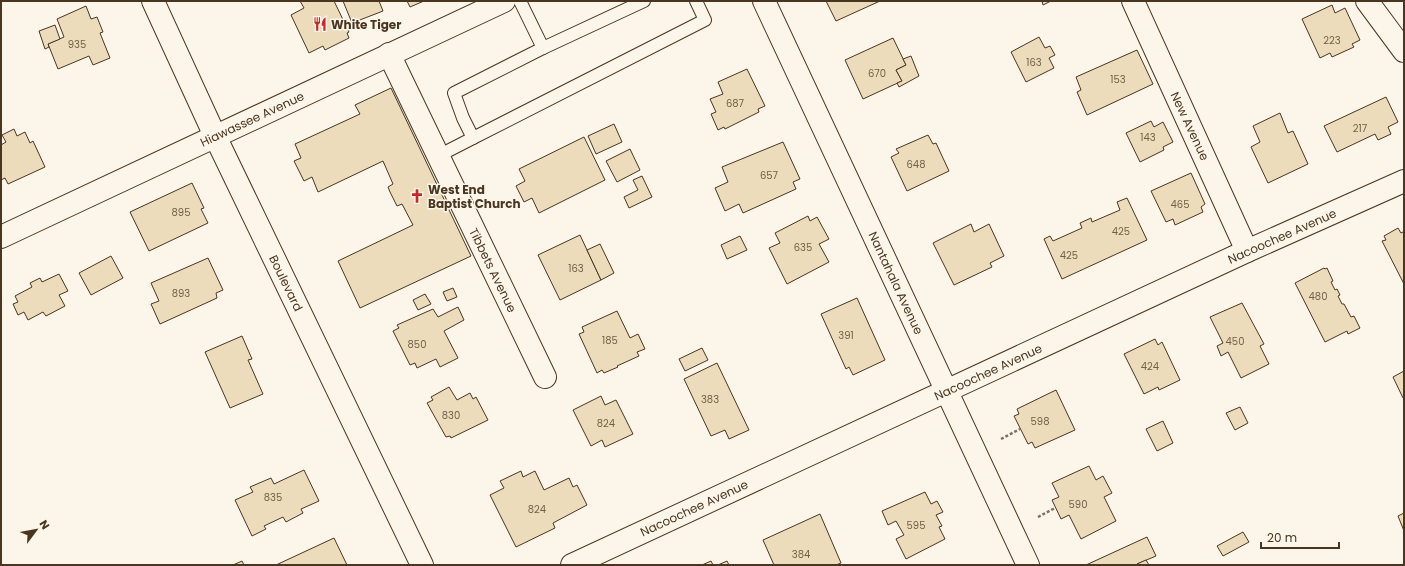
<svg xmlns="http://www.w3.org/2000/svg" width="1405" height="566" viewBox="0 0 1405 566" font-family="Poppins,sans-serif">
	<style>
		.building { fill: #ecdcbc; stroke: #4a3520 }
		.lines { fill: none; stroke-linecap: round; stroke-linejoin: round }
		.lane-casing { stroke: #4a3520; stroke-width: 14 }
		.street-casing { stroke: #4a3520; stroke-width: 24 }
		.secondary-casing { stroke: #4a3520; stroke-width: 24 }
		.path { stroke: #7f6f5c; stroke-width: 2.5; stroke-dasharray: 3 2; stroke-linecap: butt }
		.lane { stroke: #fbf6e9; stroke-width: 12 }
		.street { stroke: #fbf6e9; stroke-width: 22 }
		.secondary { stroke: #fbf6e9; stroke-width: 22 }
		.labels { text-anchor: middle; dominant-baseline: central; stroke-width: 3; stroke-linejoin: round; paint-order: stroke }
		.number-label { font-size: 10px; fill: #725f47 }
		.poi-label { font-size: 12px; font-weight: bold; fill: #4a3520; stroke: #fbf6e9; text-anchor: start }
		.street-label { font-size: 12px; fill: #4a3520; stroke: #fbf6e9 }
	</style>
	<rect width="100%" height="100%" fill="#fbf6e9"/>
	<!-- building -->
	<g class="building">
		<polygon points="300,1 334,1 349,32 347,33 349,38 325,50 323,46 309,53 291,15 304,8"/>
		<polygon points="343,1 379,1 383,11 352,23"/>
		<polygon points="407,1 424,1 410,7"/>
		<polygon points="826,1 880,1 836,21"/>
		<polygon points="1042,1 1051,1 1043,5"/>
		<polygon points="1332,5 1335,13 1345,8 1360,40 1352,44 1354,47 1332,57 1330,53 1320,58 1302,19"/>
		<polygon points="86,6 91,19 97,17 103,32 100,33 110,58 93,65 89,56 58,69 48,44 64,37 57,19"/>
		<polygon points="55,25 60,39 48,44 49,47 45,49 39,31"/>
		<polygon points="1039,37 1045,48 1050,46 1055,55 1049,58 1054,68 1026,82 1011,52"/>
		<polygon points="893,38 906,65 896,70 902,81 863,99 845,60"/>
		<polygon points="1137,50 1153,84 1087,115 1077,92 1081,90 1076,77"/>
		<polygon points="911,56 919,76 899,87 897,83 902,81 896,70 906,65 903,59"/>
		<polygon points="747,69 765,106 758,109 759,112 725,129 724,127 718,130 711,114 716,112 710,99 723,94 718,82"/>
		<polygon points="391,88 471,256 360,308 338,261 413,225 402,204 397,206 390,192 388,187 393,184 383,161 318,192 312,177 304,181 294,161 301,158 295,144 360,114 355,105"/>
		<polygon points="1386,97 1398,122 1388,127 1391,134 1378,140 1375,134 1337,152 1324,126"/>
		<polygon points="1280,113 1288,133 1293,131 1308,164 1268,183 1251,147 1260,142 1253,126"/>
		<polygon points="1151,121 1154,127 1163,122 1173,142 1163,147 1164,150 1140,162 1126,133"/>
		<polygon points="614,124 622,142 596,154 588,136"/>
		<polygon points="14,129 17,136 25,132 30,143 33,141 45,167 8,184 5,178 1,180 1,145 6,142 2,135"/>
		<polygon points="928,135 933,144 936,143 949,171 907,191 891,157 899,153 896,149"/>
		<polygon points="584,137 605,180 539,213 532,198 524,202 516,186 525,181 519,169"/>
		<polygon points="783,142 800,179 793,182 796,189 743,213 739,204 725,211 715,188 728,182 722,167"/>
		<polygon points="630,149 640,170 617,182 606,161"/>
		<polygon points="1191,173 1205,204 1201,207 1203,212 1175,225 1173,219 1166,222 1151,191"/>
		<polygon points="642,176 652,197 629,208 624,197 638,190 633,180"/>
		<polygon points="192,183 204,208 201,209 208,223 149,251 130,212"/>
		<polygon points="1127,198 1147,240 1062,279 1044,239 1050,236 1053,241 1082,228 1080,223 1091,218 1092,222 1120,210 1117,202"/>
		<polygon points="808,216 810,221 817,217 829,239 819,244 829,262 787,284 769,248 780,243 775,233"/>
		<polygon points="971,224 974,232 989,224 1004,256 990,263 992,267 954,285 933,243"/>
		<polygon points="1398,228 1401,233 1403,232 1404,234 1404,284 1382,241 1386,240 1384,236"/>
		<polygon points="580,235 601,280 560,300 538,255"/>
		<polygon points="740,236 747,250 727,259 721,245"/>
		<polygon points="600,244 614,273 601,280 587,250"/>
		<polygon points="111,256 123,278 91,295 79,273"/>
		<polygon points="208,258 223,290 216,293 217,298 160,324 151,304 159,301 151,283"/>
		<polygon points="1324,268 1325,269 1327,268 1333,281 1331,282 1335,290 1337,289 1340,295 1338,296 1342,304 1344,304 1351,317 1354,316 1360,328 1348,334 1347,331 1325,342 1295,283"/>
		<polygon points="59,274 68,291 59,295 65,306 46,316 43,312 28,320 24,312 18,315 13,304 18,302 15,296 32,287 30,283 40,278 42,282"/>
		<polygon points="453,288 457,297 447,301 443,292"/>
		<polygon points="425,294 431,304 418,310 413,300"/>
		<polygon points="857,298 885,360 853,375 849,367 846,369 821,314"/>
		<polygon points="1242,303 1264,344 1260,346 1269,364 1241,378 1228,352 1221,356 1217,346 1223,343 1210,317"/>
		<polygon points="458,307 464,320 444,331 458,358 440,367 436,359 417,368 415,363 410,365 393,331 399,328 397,325 433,309 438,317"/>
		<polygon points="617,311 630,338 638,334 645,349 637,352 639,356 617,366 618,367 604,373 602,370 597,373 579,334 584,332 582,327"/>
		<polygon points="242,336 252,359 248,360 263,394 230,408 205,352"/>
		<polygon points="1155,339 1158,345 1162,342 1180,380 1159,390 1158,387 1144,394 1124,354"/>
		<polygon points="702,348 708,360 685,371 679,359"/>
		<polygon points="717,363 749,430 729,439 725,430 711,436 684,379"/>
		<polygon points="1404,371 1404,397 1403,398 1393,377"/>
		<polygon points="449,387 457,400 470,393 473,399 476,397 488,420 451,438 450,436 446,437 427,403 433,400 431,397"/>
		<polygon points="1056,390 1075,430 1035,448 1032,442 1028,444 1014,416 1019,414 1017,409"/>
		<polygon points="601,396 605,405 616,400 633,434 605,447 602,440 591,446 573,410"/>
		<polygon points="1240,407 1248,423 1235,430 1226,413"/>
		<polygon points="1163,421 1173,443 1157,451 1146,429"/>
		<polygon points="1089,466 1096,480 1103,476 1112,493 1104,497 1116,521 1081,539 1069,515 1061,519 1052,500 1059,497 1052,483"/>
		<polygon points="304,470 319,501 301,509 303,513 286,522 283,517 264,526 266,529 252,536 235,500 253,492 250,487 271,478 274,484"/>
		<polygon points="521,471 523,477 535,471 544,490 569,478 573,487 577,485 587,505 553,523 555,528 516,547 490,495 504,488 500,481"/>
		<polygon points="925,492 931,504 937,501 943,512 936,515 942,526 939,527 945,539 906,559 896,539 904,535 896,521 888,525 882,511"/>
		<polygon points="1404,513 1404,531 1398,516"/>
		<polygon points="820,514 841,563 836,565 774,565 763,540"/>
		<polygon points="1243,532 1249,542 1223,556 1217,546"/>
		<polygon points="1147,537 1156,556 1137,564 1138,565 1086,565"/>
		<polygon points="334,538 347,565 276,565"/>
		<polygon points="1146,560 1149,565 1138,565 1137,564"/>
		<polygon points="242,561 244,565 233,565"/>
		<polygon points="711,561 713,565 702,565"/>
		<polygon points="727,561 729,565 718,565"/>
	</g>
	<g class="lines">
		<defs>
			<g id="lane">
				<polyline points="520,1 543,48"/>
				<polyline points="644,1 543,48 454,93 463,118 473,138 705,20 696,1"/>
				<polyline points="438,156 473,138"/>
			</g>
			<g id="street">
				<polyline points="764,1 1028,565"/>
				<polyline points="1133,1 1247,251"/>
				<polyline points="1367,1 1404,51"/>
				<polyline points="389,54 545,377"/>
				<polyline points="1,237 504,1"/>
				<polyline points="572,565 1247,251 1404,181"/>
			</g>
			<polyline id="secondary" points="153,1 215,136 422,565"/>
		</defs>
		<!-- lane casing -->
		<use href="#lane" class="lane-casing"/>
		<!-- street casing -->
		<use href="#street" class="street-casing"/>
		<!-- secondary casing -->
		<use href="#secondary" class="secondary-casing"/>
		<!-- path -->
		<g class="path">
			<polyline points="1001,439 1020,429"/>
			<polyline points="1038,517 1055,508"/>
		</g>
		<!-- lane -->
		<use href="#lane" class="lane"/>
		<!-- street -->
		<use href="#street" class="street"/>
		<!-- secondary -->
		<use href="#secondary" class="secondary"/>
	</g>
	<!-- icons -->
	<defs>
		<symbol id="restaurant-bare" viewBox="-9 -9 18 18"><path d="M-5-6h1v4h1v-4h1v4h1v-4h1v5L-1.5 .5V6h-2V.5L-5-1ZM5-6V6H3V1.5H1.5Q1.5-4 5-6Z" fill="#c62828" stroke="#fbf6e9" stroke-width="2.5" paint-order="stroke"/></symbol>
		<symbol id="church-bare" viewBox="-9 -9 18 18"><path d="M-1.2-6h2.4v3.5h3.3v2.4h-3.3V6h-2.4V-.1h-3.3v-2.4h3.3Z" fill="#c62828" stroke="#fbf6e9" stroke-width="2.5" paint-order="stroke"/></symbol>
	</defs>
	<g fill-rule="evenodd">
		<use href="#restaurant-bare" x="310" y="14" width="20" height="20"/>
		<use href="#church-bare" x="407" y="186" width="20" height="20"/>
	</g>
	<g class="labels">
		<!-- number labels -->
		<g class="number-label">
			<text x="1332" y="40">223</text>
			<text x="77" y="44">935</text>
			<text x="1034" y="62">163</text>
			<text x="877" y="73">670</text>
			<text x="1118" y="79">153</text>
			<text x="735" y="103">687</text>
			<text x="1360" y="128">217</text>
			<text x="1148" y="137">143</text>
			<text x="916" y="164">648</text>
			<text x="769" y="175">657</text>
			<text x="1180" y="204">465</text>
			<text x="181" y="212">895</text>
			<text x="1121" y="231">425</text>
			<text x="803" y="247">635</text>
			<text x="1069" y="255">425</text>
			<text x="576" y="268">163</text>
			<text x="181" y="293">893</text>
			<text x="1318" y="296">480</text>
			<text x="846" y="335">391</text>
			<text x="610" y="340">185</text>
			<text x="1235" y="341">450</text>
			<text x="417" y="344">850</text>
			<text x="1150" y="366">424</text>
			<text x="710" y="399">383</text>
			<text x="451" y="415">830</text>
			<text x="1040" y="421">598</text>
			<text x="606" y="423">824</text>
			<text x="273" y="497">835</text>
			<text x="1078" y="504">590</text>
			<text x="537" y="509">824</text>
			<text x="916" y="525">595</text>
			<text x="801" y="554">384</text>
		</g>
		<!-- poi labels -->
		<g class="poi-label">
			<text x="331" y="24">White Tiger</text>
			<text x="428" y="189">West End<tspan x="428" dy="14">Baptist Church</tspan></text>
		</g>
		<!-- street labels -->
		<g class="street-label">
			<text transform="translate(252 119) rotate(-25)">Hiawassee Avenue</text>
			<text transform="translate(1190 126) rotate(65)">New Avenue</text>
			<text transform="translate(1282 236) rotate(-24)">Nacoochee Avenue</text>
			<text transform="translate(493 270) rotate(64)">Tibbets Avenue</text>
			<text transform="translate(286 283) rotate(64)">Boulevard</text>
			<text transform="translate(896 283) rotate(65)">Nantahala Avenue</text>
			<text transform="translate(988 372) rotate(-25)">Nacoochee Avenue</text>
			<text transform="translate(694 508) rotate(-25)">Nacoochee Avenue</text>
		</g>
	</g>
	<!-- border -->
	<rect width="1405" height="566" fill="none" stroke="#4a3520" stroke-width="4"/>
	<!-- north arrow -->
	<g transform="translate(36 530) rotate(58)" stroke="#fbf6e9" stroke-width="3" paint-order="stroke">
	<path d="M0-3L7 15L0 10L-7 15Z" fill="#4a3520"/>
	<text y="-6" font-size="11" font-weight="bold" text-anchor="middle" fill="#4a3520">N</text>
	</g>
	<!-- scale -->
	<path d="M1261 542v6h78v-6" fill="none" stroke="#4a3520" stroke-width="2"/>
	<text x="1267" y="542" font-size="12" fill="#4a3520" stroke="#fbf6e9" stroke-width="3" paint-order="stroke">20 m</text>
</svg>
